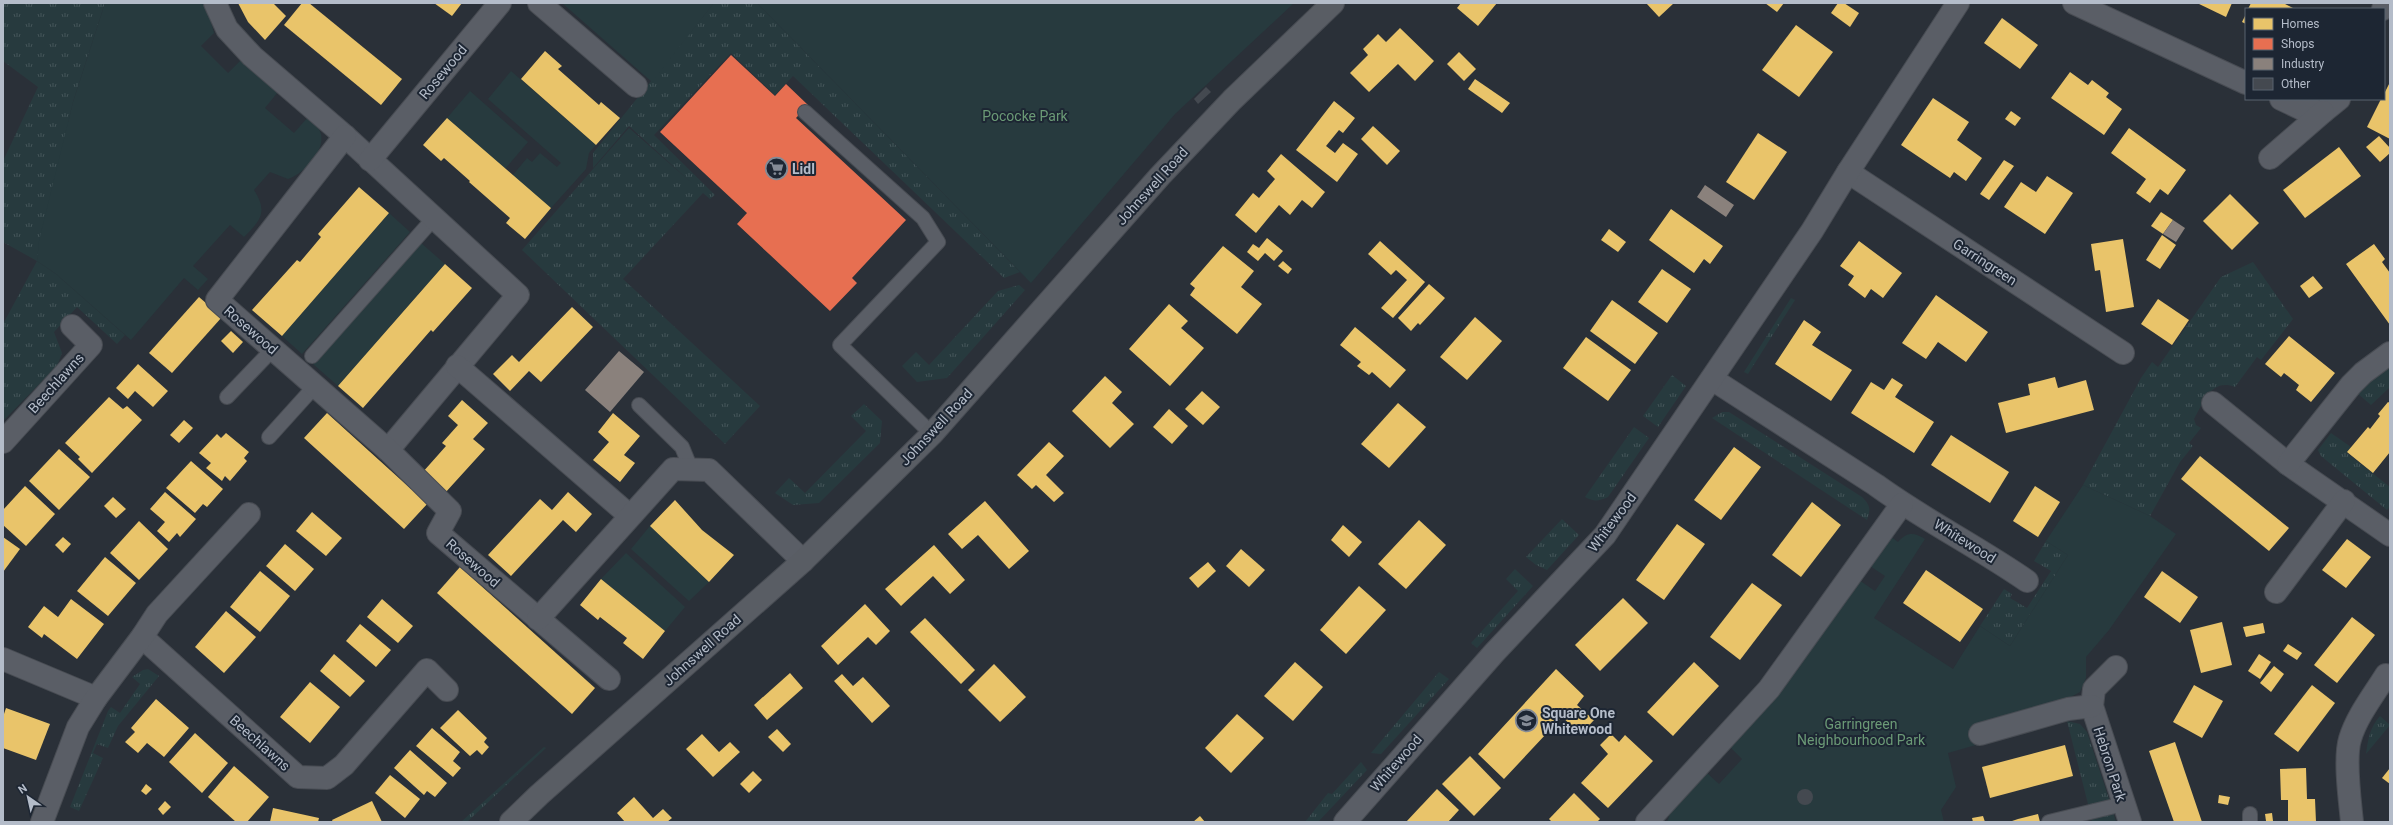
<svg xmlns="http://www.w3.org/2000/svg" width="2393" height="825" viewBox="0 0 2393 825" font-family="Roboto,sans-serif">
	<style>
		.grass { fill: url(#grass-tufts) }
		.green { fill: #273a3e }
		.homes { fill: #e9c46a }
		.shops { fill: #e76f51 }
		.industry { fill: #8a817c }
		.building { fill: #444950 }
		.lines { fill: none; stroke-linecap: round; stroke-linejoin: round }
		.lane-casing { stroke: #484c53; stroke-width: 16 }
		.street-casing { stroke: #484c53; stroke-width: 24 }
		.secondary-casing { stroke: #484c53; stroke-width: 24 }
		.lane { stroke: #5a5e66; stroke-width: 14 }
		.street { stroke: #5a5e66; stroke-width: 22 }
		.secondary { stroke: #595d64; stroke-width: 22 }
		.labels { text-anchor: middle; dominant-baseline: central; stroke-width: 4; stroke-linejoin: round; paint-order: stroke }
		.street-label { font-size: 14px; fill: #b4bcc9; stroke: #1d2633 }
		.park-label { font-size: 14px; fill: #6b9a76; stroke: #1d2633 }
		.poi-label { font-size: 14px; font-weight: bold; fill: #b4bcc9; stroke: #1d2633; text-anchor: start }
	</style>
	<defs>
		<pattern id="grass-tufts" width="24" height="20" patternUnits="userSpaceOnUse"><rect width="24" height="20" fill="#273a3e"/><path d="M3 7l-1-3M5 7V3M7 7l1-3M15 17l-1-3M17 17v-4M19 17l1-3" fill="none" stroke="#445559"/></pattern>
	</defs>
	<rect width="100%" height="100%" fill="#2a3038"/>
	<!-- grass -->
	<g class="grass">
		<polygon points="3,3 105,3 73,102 37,261 56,274 125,335 117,344 77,307 54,332 62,353 57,366 3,421 3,324 37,261 3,242 3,161 38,87 3,61"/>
		<polygon points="714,3 757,3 1020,272 1004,278 793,76 775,95 731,53 654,135 715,195 710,199 703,193 623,279 760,406 725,444 522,250 629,128 694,185 629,126 593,168 593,153"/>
		<path d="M2253,262L2293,319L2261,360L2257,357L2235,387C2211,378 2204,402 2194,419L2196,425L2201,428L2189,443L2193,446L2180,462L2150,516L2083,485L2141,378L2152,362L2158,367L2221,277Z"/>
		<polygon points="1019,285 1025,290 947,378 917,382 902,366 916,352 929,365 998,291"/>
		<polygon points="1791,298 1795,300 1748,374 1744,372"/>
		<polygon points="2390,365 2390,387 2371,405 2357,393 2367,382"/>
		<polygon points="1672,375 1686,386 1658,427 1643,416"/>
		<polygon points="864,404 882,421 880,443 819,503 793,505 775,493 789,478 805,493 866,431 851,416"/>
		<path d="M1722,412H1729L1862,497C1870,505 1871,509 1867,520L1712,418Z"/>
		<path d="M1634,427L1649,438L1608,497C1599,501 1594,502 1585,497Z"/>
		<polygon points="2331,433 2351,447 2347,453 2390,487 2390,506 2387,510 2321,456 2318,450"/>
		<polygon points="1562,519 1579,535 1547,570 1536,565 1526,557"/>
		<polygon points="2046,541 2068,555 2010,646 1980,626 2004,589 2012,594 2010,598 2027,608 2051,571 2034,561"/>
		<polygon points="1515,569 1533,586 1477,648 1471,643 1518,591 1506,579"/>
		<polygon points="148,669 159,676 118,726 108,748 97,744 93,753 103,758 79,811 70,807 108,711 111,707 120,713 140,684 132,677 143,670"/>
		<polygon points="1439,672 1449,679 1381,754 1371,753"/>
		<path d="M2380,716L2390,725L2366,754C2368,739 2370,727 2380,716Z"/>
		<polygon points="2067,721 2080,724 2087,732 2110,802 2089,808"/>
		<polygon points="544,747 546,748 467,822 461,822"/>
		<polygon points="1361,762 1367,770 1318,822 1305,822 1328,793 1332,794"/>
		<polygon points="2113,812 2116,822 2092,822 2091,818"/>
	</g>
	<!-- green -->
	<g class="green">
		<path d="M105,3H206L214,33L201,46L228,73L241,60L278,92L265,108L294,133L308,117C313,122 319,127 321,134C325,152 303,174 288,179L270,172L254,190C268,212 261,220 244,237L230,225L193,266L208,279L198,290L184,278L131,340L56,274L37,261L39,241L73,102Z"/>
		<polygon points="562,3 714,3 652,82"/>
		<polygon points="757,3 1294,3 1175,114 1031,283"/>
		<polygon points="511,71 596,145 589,153 586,169 551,208 512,176 527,158 532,162 540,153 557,167 561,163 488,99"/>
		<polygon points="470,91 528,142 505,169 447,118"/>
		<polygon points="389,213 410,232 302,354 282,336"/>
		<polygon points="421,243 445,264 338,386 313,364"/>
		<path d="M2083,485L2150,516L2176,534L2109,630L2086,657V678L2080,692L2065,700L1973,726L1976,745L1948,753L1956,787L1941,810L1944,822H1667L1672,809L1706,772L1719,784L1742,759L1729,746L1798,669L1859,580L1875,591L1885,576L1870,566L1891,537L1898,542C1907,532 1913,532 1925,539L1874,618L1953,669L1980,626L2010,646L2068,555L2046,541Z"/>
		<polygon points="650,526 709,582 689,601 631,549"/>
		<polygon points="626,553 685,607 665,631 601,579"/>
	</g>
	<!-- homes -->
	<g class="homes">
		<polygon points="238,3 273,3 286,16 265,40 248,22"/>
		<polygon points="302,3 309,3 402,79 381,105 284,25"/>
		<polygon points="434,3 462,3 452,16"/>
		<polygon points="1461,3 1497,3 1478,26 1457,8"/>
		<polygon points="1646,3 1674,3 1659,17"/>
		<polygon points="1765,3 1784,3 1777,12"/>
		<polygon points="1838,3 1844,3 1859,13 1850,27 1831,13"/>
		<polygon points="2197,3 2232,3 2226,17"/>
		<polygon points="2251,3 2283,3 2295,9 2248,9"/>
		<polygon points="2246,14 2246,24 2242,22"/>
		<polygon points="2002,18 2038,45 2020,69 1984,43"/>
		<polygon points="1796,25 1833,52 1799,97 1762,70"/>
		<polygon points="1400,28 1434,61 1415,81 1398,64 1369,92 1350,73 1368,55 1363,49 1378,34 1386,42"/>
		<polygon points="545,51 562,66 558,69 599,105 601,102 620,118 596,145 521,79"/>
		<polygon points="1459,52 1476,69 1464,81 1447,64"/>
		<polygon points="2070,72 2088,85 2092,80 2109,93 2106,97 2122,109 2104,135 2051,98"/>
		<polygon points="1475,79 1510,103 1502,113 1468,89"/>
		<polygon points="2390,82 2390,139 2367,127 2381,99 2384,99 2384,94"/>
		<polygon points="1933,98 1969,122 1957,140 1982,158 1966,181 1954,172 1950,178 1901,145"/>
		<polygon points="1334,101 1355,118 1343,133 1339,130 1326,146 1335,153 1343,143 1358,154 1337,182 1296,150"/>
		<polygon points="2011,111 2021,118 2015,126 2005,119"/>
		<polygon points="447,118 551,208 525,239 506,223 510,218 469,182 470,181 444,158 441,161 423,145"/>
		<polygon points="1373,126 1400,151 1387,165 1361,139"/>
		<polygon points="2129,128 2186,170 2168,195 2160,189 2150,203 2136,193 2146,179 2111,153"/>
		<polygon points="1758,133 1787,152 1754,200 1726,182"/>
		<polygon points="2379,136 2390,148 2390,153 2380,162 2366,147"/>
		<polygon points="2339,147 2361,176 2305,218 2283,190"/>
		<polygon points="1281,154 1325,192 1312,208 1302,200 1290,215 1279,205 1256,233 1235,215 1253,193 1259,198 1275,179 1267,171"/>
		<polygon points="2004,160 2014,166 1989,200 1980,194"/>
		<polygon points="2047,176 2073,193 2045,234 2004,207 2021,182 2036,192"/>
		<polygon points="359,187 389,213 282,336 252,310 297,260 300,262 311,249 321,237 318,234"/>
		<polygon points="2230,194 2259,223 2232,250 2203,221"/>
		<polygon points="1671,209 1723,246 1710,264 1704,259 1694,273 1649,240"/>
		<polygon points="2161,212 2173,220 2163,234 2151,226"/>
		<polygon points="1609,229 1626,242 1618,252 1601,240"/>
		<polygon points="2162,235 2176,245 2160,269 2146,260"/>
		<polygon points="1267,238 1283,251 1274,261 1265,253 1258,261 1247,252 1253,244 1259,248"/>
		<polygon points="2123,239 2134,307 2106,312 2100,270 2095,271 2091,244"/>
		<polygon points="1380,241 1425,282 1393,318 1381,308 1407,280 1396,270 1391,275 1368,254"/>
		<polygon points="1859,241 1902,273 1883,298 1871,289 1865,298 1848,285 1854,276 1840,266"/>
		<polygon points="2374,244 2385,259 2382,262 2390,273 2390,325 2346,264"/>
		<polygon points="1223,246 1254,271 1241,287 1262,304 1237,334 1190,295 1195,288 1190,284"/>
		<polygon points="1283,261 1292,269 1288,274 1278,266"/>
		<polygon points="445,264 472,288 433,332 431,330 363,408 338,386"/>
		<polygon points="1662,269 1691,289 1667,323 1638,302"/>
		<polygon points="2313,276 2323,288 2309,298 2300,286"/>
		<polygon points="1429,284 1445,298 1420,325 1418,323 1411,331 1398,318"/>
		<polygon points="1936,295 1988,332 1966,362 1938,342 1926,359 1902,343"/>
		<polygon points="199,297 222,317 172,373 149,353"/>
		<polygon points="2158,299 2189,320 2172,345 2141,324"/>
		<polygon points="1612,300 1658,333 1635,364 1590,331"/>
		<polygon points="1169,304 1188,321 1181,328 1204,348 1170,386 1129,349"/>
		<polygon points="572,307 593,327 541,382 529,371 510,391 493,374 512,355 519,362"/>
		<polygon points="1475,317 1502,341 1467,380 1440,357"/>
		<polygon points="1804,320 1821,332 1812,345 1852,370 1831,401 1775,364"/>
		<polygon points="1355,327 1406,370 1390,388 1372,372 1369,375 1357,366 1361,362 1340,345"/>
		<polygon points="231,331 243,342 233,353 221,341"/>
		<polygon points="2289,336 2335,373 2311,402 2296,390 2299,385 2284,373 2281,377 2265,364"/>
		<polygon points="1586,337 1631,370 1608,401 1563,368"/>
		<polygon points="138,364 168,391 153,407 135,391 128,399 116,388"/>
		<polygon points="1105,376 1122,392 1112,403 1134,424 1110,448 1072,411"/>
		<polygon points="2055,377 2058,388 2086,380 2094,410 2006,433 1998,403 2030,395 2028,384"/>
		<polygon points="1892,378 1903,385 1895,397 1934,422 1914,453 1851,413 1871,382 1884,390"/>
		<polygon points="1202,391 1220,407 1203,425 1185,409"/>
		<polygon points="109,397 123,409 127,406 142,420 92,473 78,459 80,457 65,443"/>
		<polygon points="462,400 488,423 473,439 485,449 445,493 422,473 446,446 442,443 458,425 448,416"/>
		<polygon points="2388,402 2390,403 2390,452 2373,473 2347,452 2368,427 2370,429 2380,416 2378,414"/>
		<polygon points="1398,403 1426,427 1389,468 1361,444"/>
		<polygon points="1169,409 1188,426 1172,444 1153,427"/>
		<polygon points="327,413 411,489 412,487 429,502 404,529 304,438"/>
		<polygon points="613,413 640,436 624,455 635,463 620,482 593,460 609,442 598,432"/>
		<polygon points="184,420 193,428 179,443 170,435"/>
		<polygon points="226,433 249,452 244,458 247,461 230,481 225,476 222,481 206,468 211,463 199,453 217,434 221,438"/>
		<polygon points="1951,435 2009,472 1990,503 1931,465"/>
		<polygon points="1049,442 1064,456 1046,475 1064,493 1054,502 1036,485 1032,489 1017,475"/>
		<polygon points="1734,447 1761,467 1721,520 1694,500"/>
		<polygon points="59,449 90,477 59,510 29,481"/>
		<polygon points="2200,456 2289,528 2269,551 2181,479"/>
		<polygon points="191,461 223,489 207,507 203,504 195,513 166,488"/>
		<polygon points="25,486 55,514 26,546 3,525 3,510"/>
		<polygon points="2035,486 2060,502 2038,537 2013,521"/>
		<polygon points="165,492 196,519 180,537 177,533 169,542 157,531 165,522 150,509"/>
		<polygon points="568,492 592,514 576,532 563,520 511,576 488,555 540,499 552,510"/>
		<polygon points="113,497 126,509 116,518 104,506"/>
		<polygon points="675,500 702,530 734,555 709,582 650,526"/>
		<polygon points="985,501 1029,551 1009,569 978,535 962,549 948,534"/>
		<polygon points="1812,502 1841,525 1801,577 1772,555"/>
		<polygon points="312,512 342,538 326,556 296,531"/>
		<polygon points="1419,520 1446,545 1406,589 1378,564"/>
		<polygon points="139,521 168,549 139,580 110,553"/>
		<polygon points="1677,524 1705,544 1664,600 1636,580"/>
		<polygon points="1343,525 1362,542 1349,557 1331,540"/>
		<polygon points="3,537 20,549 3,572"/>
		<polygon points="63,537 71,544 63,553 55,545"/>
		<polygon points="2347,539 2371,557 2346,588 2322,570"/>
		<polygon points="285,544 314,569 295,591 266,566"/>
		<polygon points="934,545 965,580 950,594 933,576 901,606 885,589"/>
		<polygon points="1241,549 1265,570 1249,587 1226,566"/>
		<polygon points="105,557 136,583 108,616 77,591"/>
		<polygon points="1208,562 1216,571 1198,588 1189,578"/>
		<polygon points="460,567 595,688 572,714 437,593"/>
		<polygon points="1926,570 1983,609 1960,642 1903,603"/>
		<polygon points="260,571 290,596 260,632 230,607"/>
		<polygon points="2162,571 2198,597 2180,623 2144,597"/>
		<polygon points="601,579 665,631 643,659 623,643 627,638 600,617 598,620 580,605"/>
		<polygon points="1752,583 1782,605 1740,660 1710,637"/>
		<polygon points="1359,586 1386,610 1346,654 1320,630"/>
		<polygon points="1623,598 1648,623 1600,671 1575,645"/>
		<polygon points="71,599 104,624 77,659 44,634 42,638 28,627 44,606 58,617"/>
		<polygon points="382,599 413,626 398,643 367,617"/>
		<polygon points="865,604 890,631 876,645 868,637 838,665 821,646"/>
		<polygon points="226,611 256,637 224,673 195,647"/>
		<polygon points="2352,617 2375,635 2337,683 2314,665"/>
		<polygon points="925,618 975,670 961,684 910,632"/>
		<polygon points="2222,622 2232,665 2201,673 2190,630"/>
		<polygon points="2263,623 2265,633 2246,637 2243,627"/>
		<polygon points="360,624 391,650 376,667 346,641"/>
		<polygon points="2288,644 2302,653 2297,660 2283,651"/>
		<polygon points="334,654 365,681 350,697 320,671"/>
		<polygon points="2259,654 2271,662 2260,679 2248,671"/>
		<polygon points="1295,662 1323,687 1293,721 1264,696"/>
		<polygon points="1694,662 1719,686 1673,736 1647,712"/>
		<polygon points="994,664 1026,697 1000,722 968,690"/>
		<polygon points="2274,666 2284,674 2271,692 2260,683"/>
		<polygon points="1556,669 1584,696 1577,705 1594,720 1581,734 1562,717 1504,779 1478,754"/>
		<polygon points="790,673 803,688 767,720 754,705"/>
		<polygon points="842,674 853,686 863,677 890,706 872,723 834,681"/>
		<polygon points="310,682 340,707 310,743 280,717"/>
		<polygon points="2194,685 2223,701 2202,738 2173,722"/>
		<polygon points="2312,685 2335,703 2298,752 2274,734"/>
		<polygon points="156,699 189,728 164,757 147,743 138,753 125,742 135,732 131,728"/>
		<polygon points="6,708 50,724 36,760 3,748 3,717"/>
		<polygon points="458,710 487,738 484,742 489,747 482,755 477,750 470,756 440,728"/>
		<polygon points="1237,714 1264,738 1231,773 1205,748"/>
		<polygon points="432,728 460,752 453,761 461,768 453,777 416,746"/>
		<polygon points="777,729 791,744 783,752 768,737"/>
		<polygon points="195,733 228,763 202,793 169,762"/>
		<polygon points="702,734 719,752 730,742 740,752 713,777 686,749"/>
		<polygon points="1611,734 1619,742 1625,735 1653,761 1608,808 1581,783 1608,754 1600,745"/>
		<polygon points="2175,742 2185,772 2202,822 2174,822 2149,751"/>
		<polygon points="2065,745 2073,776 1990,798 1982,767"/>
		<polygon points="410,750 447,783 435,797 427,791 424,795 394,768"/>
		<polygon points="1470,756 1501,788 1474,816 1442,784"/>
		<polygon points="234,766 269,797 247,822 236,822 208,797"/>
		<polygon points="2306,768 2307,799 2315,799 2316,822 2288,822 2288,800 2281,800 2280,769"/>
		<polygon points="2390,768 2390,784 2382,778"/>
		<polygon points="753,771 762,780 749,793 740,784"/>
		<polygon points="390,775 420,799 405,818 375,793"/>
		<polygon points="146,784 152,789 146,795 141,791"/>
		<polygon points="1437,789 1459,810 1448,822 1406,822"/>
		<polygon points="1574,793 1600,819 1597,822 1552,822 1549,819"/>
		<polygon points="2219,795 2230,797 2228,805 2218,803"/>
		<polygon points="634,797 653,818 663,809 672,818 667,822 625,822 617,813"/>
		<polygon points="165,801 171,807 163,815 158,809"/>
		<polygon points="372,801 382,822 333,822 332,820"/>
		<polygon points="273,808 319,818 318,822 270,822"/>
		<polygon points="2272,813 2273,821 2266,821 2265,814"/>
		<polygon points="2038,814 2040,822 2009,822 2018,819"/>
		<polygon points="1200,816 1205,822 1193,822"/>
		<polygon points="1983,816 1985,822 1973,822 1972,818"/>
	</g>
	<!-- shops -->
	<polygon class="shops" points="731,55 775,96 786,84 808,105 796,118 906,220 852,278 857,283 830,311 737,224 747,213 660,132"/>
	<!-- industry -->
	<g class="industry">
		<polygon points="1705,185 1734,205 1726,217 1697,197"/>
		<polygon points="2173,220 2185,228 2176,242 2163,234"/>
		<polygon points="619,351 644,372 610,412 585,390"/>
	</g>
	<!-- building -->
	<g class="building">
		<polygon points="1206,87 1211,92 1198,104 1194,99"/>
		<circle cx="1805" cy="797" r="8"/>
	</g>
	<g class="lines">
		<defs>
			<g id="lane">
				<polyline points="805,112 923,218 938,242 840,345 932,434"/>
				<polyline points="312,356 434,218"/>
				<polyline points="227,397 273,349"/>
				<polyline points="639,405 682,447 691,469"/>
				<polyline points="269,437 315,386"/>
				<polyline points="2250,814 2250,822"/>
				<polyline points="2049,822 2123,804"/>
			</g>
			<g id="street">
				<polyline points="215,3 227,29 252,56 345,136 518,295 388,450"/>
				<polyline points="539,3 636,86"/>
				<polyline points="2074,3 2246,83"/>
				<polyline points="2383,9 2385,3"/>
				<polyline points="2281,99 2302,109 2323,112 2339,99"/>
				<polyline points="345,136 217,300 388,450 450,511 438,533 609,679"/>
				<polyline points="2270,158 2323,112"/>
				<polyline points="370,160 500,3"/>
				<polyline points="1848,172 2123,353"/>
				<polyline points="457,366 629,515"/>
				<path d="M1712,379L1876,485C1924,520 1978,547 2027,581"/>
				<polyline points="2213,403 2288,464 2390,535"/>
				<polyline points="3,442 91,345 72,326"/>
				<polyline points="2288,464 2351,385 2363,373 2390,353"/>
				<polyline points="2276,592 2344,501"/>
				<polyline points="538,619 673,469 709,470 803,561"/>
				<polyline points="142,637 298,777 327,778 344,765 427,670 447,690"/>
				<polyline points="3,659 96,698"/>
				<polyline points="2116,667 2094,689 2092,706 2130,822"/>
				<polyline points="1980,734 2068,709 2092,706"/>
				<polyline points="42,822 78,727 96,698 142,637 157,614 249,514"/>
				<polyline points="1345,822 1494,653 1605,535 1812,231 1848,172 1958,3"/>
				<polyline points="1647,822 1769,689 1902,504"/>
				<path d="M2352,822C2350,801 2344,759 2350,739C2357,716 2373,696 2386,675"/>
			</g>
			<polyline id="secondary" points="511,822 539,795 803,561 932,434 1160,176 1232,100 1333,3"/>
		</defs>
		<!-- lane casing -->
		<use href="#lane" class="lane-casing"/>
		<!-- street casing -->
		<use href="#street" class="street-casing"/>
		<!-- secondary casing -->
		<use href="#secondary" class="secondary-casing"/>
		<!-- lane -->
		<use href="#lane" class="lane"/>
		<!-- street -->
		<use href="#street" class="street"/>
		<!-- secondary -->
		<use href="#secondary" class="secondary"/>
	</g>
	<!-- icons -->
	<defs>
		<symbol id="supermarket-ring" viewBox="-11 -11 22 22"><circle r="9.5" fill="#1d2633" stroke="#848b96" stroke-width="1.5"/><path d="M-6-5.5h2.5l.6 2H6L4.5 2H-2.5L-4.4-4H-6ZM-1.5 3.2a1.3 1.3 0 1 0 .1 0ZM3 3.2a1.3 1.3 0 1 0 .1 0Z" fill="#848b96"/></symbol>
		<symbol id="school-ring" viewBox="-11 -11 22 22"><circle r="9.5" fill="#1d2633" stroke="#848b96" stroke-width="1.5"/><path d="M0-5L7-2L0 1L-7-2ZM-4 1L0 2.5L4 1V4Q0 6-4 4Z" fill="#848b96"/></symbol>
	</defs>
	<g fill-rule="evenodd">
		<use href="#supermarket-ring" x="764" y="156" width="25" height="25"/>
		<use href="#school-ring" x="1514" y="708" width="25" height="25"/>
	</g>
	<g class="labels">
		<!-- street labels -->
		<g class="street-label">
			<text transform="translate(443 72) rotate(-50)">Rosewood</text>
			<text transform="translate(1152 186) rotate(-48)">Johnswell Road</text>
			<text transform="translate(1985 262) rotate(33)">Garringreen</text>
			<text transform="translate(251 330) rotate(41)">Rosewood</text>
			<text transform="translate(56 383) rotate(-48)">Beechlawns</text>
			<text transform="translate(936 427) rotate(-47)">Johnswell Road</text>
			<text transform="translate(1612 522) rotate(-53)">Whitewood</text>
			<text transform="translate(1965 541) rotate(32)">Whitewood</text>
			<text transform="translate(473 563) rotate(41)">Rosewood</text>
			<text transform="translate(702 650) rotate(-42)">Johnswell Road</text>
			<text transform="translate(260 743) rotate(42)">Beechlawns</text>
			<text transform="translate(1396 763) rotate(-49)">Whitewood</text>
			<text transform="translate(2110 764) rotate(72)">Hebron Park</text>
		</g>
		<!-- park labels -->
		<g class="park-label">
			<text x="1025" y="116">Pococke Park</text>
			<text x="1861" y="724">Garringreen<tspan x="1861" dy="16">Neighbourhood Park</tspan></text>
		</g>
		<!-- poi labels -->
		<g class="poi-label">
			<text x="792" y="169">Lidl</text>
			<text x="1542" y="713">Square One<tspan x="1542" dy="16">Whitewood</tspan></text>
		</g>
	</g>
	<!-- border -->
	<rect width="2393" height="825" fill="none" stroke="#b4bcc9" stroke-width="8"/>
	<!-- legend -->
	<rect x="2245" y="8" width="140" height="92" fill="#1d2633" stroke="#59626f"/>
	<rect x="2253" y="18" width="20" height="12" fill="#e9c46a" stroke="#59626f"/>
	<text x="2281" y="28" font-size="12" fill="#b4bcc9">Homes</text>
	<rect x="2253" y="38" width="20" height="12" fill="#e76f51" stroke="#59626f"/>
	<text x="2281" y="48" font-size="12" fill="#b4bcc9">Shops</text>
	<rect x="2253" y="58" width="20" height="12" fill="#8a817c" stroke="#59626f"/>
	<text x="2281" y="68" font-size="12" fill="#b4bcc9">Industry</text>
	<rect x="2253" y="78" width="20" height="12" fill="#444950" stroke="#59626f"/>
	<text x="2281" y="88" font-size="12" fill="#b4bcc9">Other</text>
	<!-- north arrow -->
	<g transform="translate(28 797) rotate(326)" stroke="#1d2633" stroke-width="3" paint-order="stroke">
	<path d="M0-3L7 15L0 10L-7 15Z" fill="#b4bcc9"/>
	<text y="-6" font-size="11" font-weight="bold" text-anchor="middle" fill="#b4bcc9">N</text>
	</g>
</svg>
